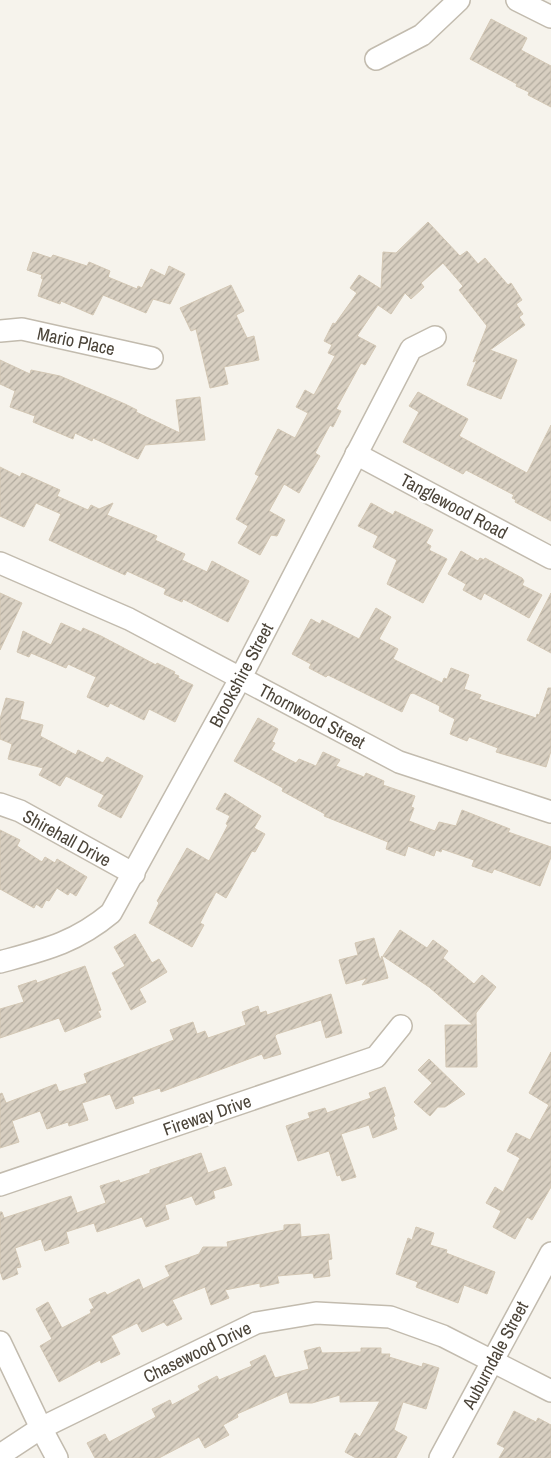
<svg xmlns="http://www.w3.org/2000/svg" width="551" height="1458" viewBox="0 0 551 1458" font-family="'Archivo Narrow',sans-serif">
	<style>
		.building { fill: url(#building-hatch); stroke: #d3c7b4 }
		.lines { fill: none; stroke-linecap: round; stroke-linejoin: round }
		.minor-casing { stroke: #c2bbae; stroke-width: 24 }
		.minor { stroke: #fff; stroke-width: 21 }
		.labels { text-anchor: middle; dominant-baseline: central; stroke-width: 5; stroke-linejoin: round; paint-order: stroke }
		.street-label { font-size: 18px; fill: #4b4439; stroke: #fff }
	</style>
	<defs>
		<pattern id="building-hatch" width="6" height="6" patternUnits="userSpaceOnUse" patternTransform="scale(1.25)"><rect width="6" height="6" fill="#d8cfc1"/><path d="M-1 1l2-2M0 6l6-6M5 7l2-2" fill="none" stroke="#b1aa9e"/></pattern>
	</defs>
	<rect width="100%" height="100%" fill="#f6f3ec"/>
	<!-- building -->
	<g class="building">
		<polygon points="491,19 527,38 521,50 551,66 551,107 528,95 529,92 516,86 517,84 470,59"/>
		<polygon points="428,222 460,256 467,251 478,264 485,258 508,285 511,283 522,300 516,304 523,314 519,317 525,325 490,350 517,360 501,399 467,385 477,360 473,362 487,326 459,290 463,286 443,263 421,283 424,287 411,299 405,293 391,314 378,305 357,336 376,346 365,365 361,363 336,409 341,411 333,427 330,425 315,453 320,456 299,493 284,484 269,511 285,520 277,536 271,535 260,555 238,543 248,526 236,519 259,476 255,474 268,448 278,429 295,438 308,413 296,407 305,390 314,395 335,356 328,353 332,345 324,341 333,323 335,324 357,293 350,288 359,275 381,289 383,252 396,253"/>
		<polygon points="33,252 51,258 53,255 87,266 89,262 110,271 108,277 137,289 138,286 142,288 151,269 165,276 169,266 185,274 170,304 153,299 146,313 103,295 93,315 61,301 60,304 38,296 43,279 41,278 42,275 27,270"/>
		<polygon points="231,285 244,311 236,315 247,338 254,336 259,360 224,367 228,384 210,388 196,329 191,331 180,308"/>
		<polygon points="0,360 30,374 31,370 60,376 125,404 137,410 136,412 180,433 176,400 200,397 205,440 145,445 138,459 93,438 92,441 75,433 73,439 33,422 35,416 10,407 15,391 0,384"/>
		<polygon points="418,392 468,419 459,436 527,473 551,425 551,521 515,502 516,500 512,498 514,495 466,470 463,474 403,442 419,412 409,406"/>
		<polygon points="0,467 20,477 22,473 60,490 57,496 88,510 91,505 99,509 113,503 107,515 157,536 155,540 185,554 182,560 207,572 212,561 249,581 228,622 183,599 182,602 164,594 166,589 127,571 125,575 49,540 61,514 36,503 24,527 0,516"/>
		<polygon points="371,503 393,515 395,511 433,530 426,543 431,546 429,550 447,559 423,603 387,584 397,560 373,547 378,536 358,526"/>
		<polygon points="461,551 478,561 480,558 484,560 485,558 522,578 524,581 522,585 542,595 529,618 484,593 481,600 463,590 466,584 448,574"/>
		<polygon points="0,593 22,603 0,650"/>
		<polygon points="551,593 551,653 527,640"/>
		<polygon points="376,608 391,617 379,639 398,649 393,659 442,683 444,678 447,679 451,668 469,675 464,689 481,695 479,699 536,718 537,714 539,715 548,688 551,688 551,751 546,767 496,752 498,748 469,737 467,741 450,734 455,719 439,711 440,706 413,693 410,694 402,712 328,675 326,677 309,668 311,664 292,654 311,619 320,624 322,620 359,639"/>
		<polygon points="61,623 81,632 83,628 101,636 156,665 157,663 175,672 174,674 179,676 178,678 193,685 175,722 149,709 144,720 110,703 108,707 87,697 96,677 68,664 66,668 31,653 29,657 17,652 23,631 51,645"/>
		<polygon points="6,698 24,702 20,719 43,725 40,736 76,755 78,750 103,763 107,757 143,776 121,818 98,806 104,795 66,776 60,786 39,775 43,768 8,759 12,744 0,739 0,719"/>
		<polygon points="258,718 278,729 272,742 275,743 271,750 296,763 299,759 316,766 323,752 340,760 336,766 364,777 366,773 384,781 383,785 415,796 411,807 414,808 409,821 435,831 439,822 456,826 462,810 510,829 508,832 551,847 551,857 540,886 494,869 492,873 472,866 474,860 442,849 441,852 436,850 434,856 408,846 405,856 386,849 388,842 324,816 325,814 282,791 283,788 234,761"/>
		<polygon points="225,793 261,816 254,828 265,834 255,852 252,851 226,898 216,892 200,923 204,925 192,947 149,923 159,903 157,901 187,848 209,861 228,825 226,824 230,816 216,809"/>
		<polygon points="0,830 20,840 17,846 42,862 45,857 55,863 57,859 87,877 76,896 70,892 68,895 57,888 49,901 46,900 42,908 36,904 34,908 0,889"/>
		<polygon points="400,930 427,948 433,940 448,951 443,958 474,984 482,975 496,987 476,1013 477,1067 446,1067 445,1025 473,1025 429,987 383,956"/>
		<polygon points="135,934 152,963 159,959 167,972 139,989 146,1002 131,1010 112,973 125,966 114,947"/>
		<polygon points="374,938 380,960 382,956 388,978 362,985 367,978 346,984 339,960 358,955 355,943"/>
		<polygon points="85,966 101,1010 98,1011 101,1017 65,1032 59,1018 0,1038 0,1009 24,1002 18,986 36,980 37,983"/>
		<polygon points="331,994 342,1033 326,1038 321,1020 277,1034 275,1036 281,1054 264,1059 262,1054 161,1092 160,1088 132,1097 134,1103 116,1109 110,1094 82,1103 88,1120 69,1126 68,1122 47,1129 40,1111 12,1121 19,1142 0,1148 0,1094 2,1093 6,1103 56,1084 59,1092 87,1083 84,1074 174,1040 170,1030 193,1022 197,1034 205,1031 208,1038 246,1025 242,1012 258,1006 260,1013 266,1011 267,1015"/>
		<polygon points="551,1052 551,1187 532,1220 527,1217 515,1239 493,1227 501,1211 486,1203 495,1187 503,1192 520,1158 507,1151 516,1133 530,1140 549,1105 529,1093"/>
		<polygon points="429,1059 465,1094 445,1107 438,1107 430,1116 414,1102 432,1083 418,1070"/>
		<polygon points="385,1087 395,1116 393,1117 397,1129 373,1138 369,1125 341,1134 356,1177 342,1181 340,1175 337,1176 329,1151 298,1161 286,1126 310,1118 308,1113 325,1108 327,1113 371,1098 369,1093"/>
		<polygon points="201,1153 208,1173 225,1167 232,1185 213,1191 215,1198 196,1205 192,1196 165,1205 169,1219 146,1227 142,1217 97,1232 94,1223 66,1232 69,1243 45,1251 41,1239 15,1248 21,1267 16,1268 18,1274 3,1280 0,1271 0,1212 2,1212 4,1218 71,1196 77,1213 106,1203 100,1186 119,1180 120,1183 150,1173 150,1170"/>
		<polygon points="300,1224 301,1237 329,1234 332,1259 328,1260 330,1276 314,1278 313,1273 277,1276 279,1283 260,1287 260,1283 225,1290 229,1298 211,1305 205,1287 172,1300 182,1319 167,1326 164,1322 142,1332 137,1323 111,1336 120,1354 101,1363 100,1360 59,1382 40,1346 52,1339 36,1309 48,1302 62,1328 91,1313 90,1310 94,1308 89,1299 105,1292 107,1295 139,1279 143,1289 170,1276 165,1266 199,1254 203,1247 228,1247 227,1242 284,1230 284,1225"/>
		<polygon points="416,1227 434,1233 430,1245 447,1250 446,1253 495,1272 487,1294 464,1285 458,1303 416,1287 418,1282 396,1274 408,1238 412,1240"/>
		<polygon points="320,1347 322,1353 361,1352 361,1348 381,1348 381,1354 390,1354 389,1357 422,1367 423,1363 439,1368 426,1409 403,1402 394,1430 407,1437 396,1458 356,1458 345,1452 355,1433 360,1437 380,1401 340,1402 340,1395 312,1403 290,1403 287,1392 237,1414 238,1417 223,1425 229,1435 205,1448 199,1437 159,1458 95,1458 87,1443 105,1434 109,1442 156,1417 152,1409 170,1400 172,1405 200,1390 198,1386 217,1376 219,1380 252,1366 250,1362 265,1355 275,1378 309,1369 304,1351"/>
		<polygon points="514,1411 536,1422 538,1418 551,1425 551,1458 499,1458 505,1448 497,1444"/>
	</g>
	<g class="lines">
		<defs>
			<g id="minor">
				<polyline points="517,0 551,17"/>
				<polyline points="376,59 422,35 459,0"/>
				<polyline points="0,331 22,329 152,358"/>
				<polyline points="356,454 551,558"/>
				<polyline points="0,563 129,619 399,762 551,812"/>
				<polyline points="0,804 20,811 134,874"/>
				<path d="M0,962C44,950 75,943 111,913L240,679L411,349L435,337"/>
				<polyline points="0,1185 376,1057 401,1026"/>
				<polyline points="0,1342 41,1428 57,1458"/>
				<polyline points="0,1455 41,1428 256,1323 316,1313 390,1317 443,1336 551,1391"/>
				<polyline points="440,1458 551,1253"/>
			</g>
		</defs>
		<!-- minor casing -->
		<use href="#minor" class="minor-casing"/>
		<!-- minor -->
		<use href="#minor" class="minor"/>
	</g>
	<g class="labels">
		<!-- street labels -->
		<g class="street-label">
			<text transform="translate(76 341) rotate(12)">Mario Place</text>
			<text transform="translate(454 506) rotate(28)">Tanglewood Road</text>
			<text transform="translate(241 675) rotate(-62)">Brookshire Street</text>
			<text transform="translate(312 716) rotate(28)">Thornwood Street</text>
			<text transform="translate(67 838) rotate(29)">Shirehall Drive</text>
			<text transform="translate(207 1115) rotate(-19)">Fireway Drive</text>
			<text transform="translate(197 1352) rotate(-26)">Chasewood Drive</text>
			<text transform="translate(495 1355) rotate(-62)">Auburndale Street</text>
		</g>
	</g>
</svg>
